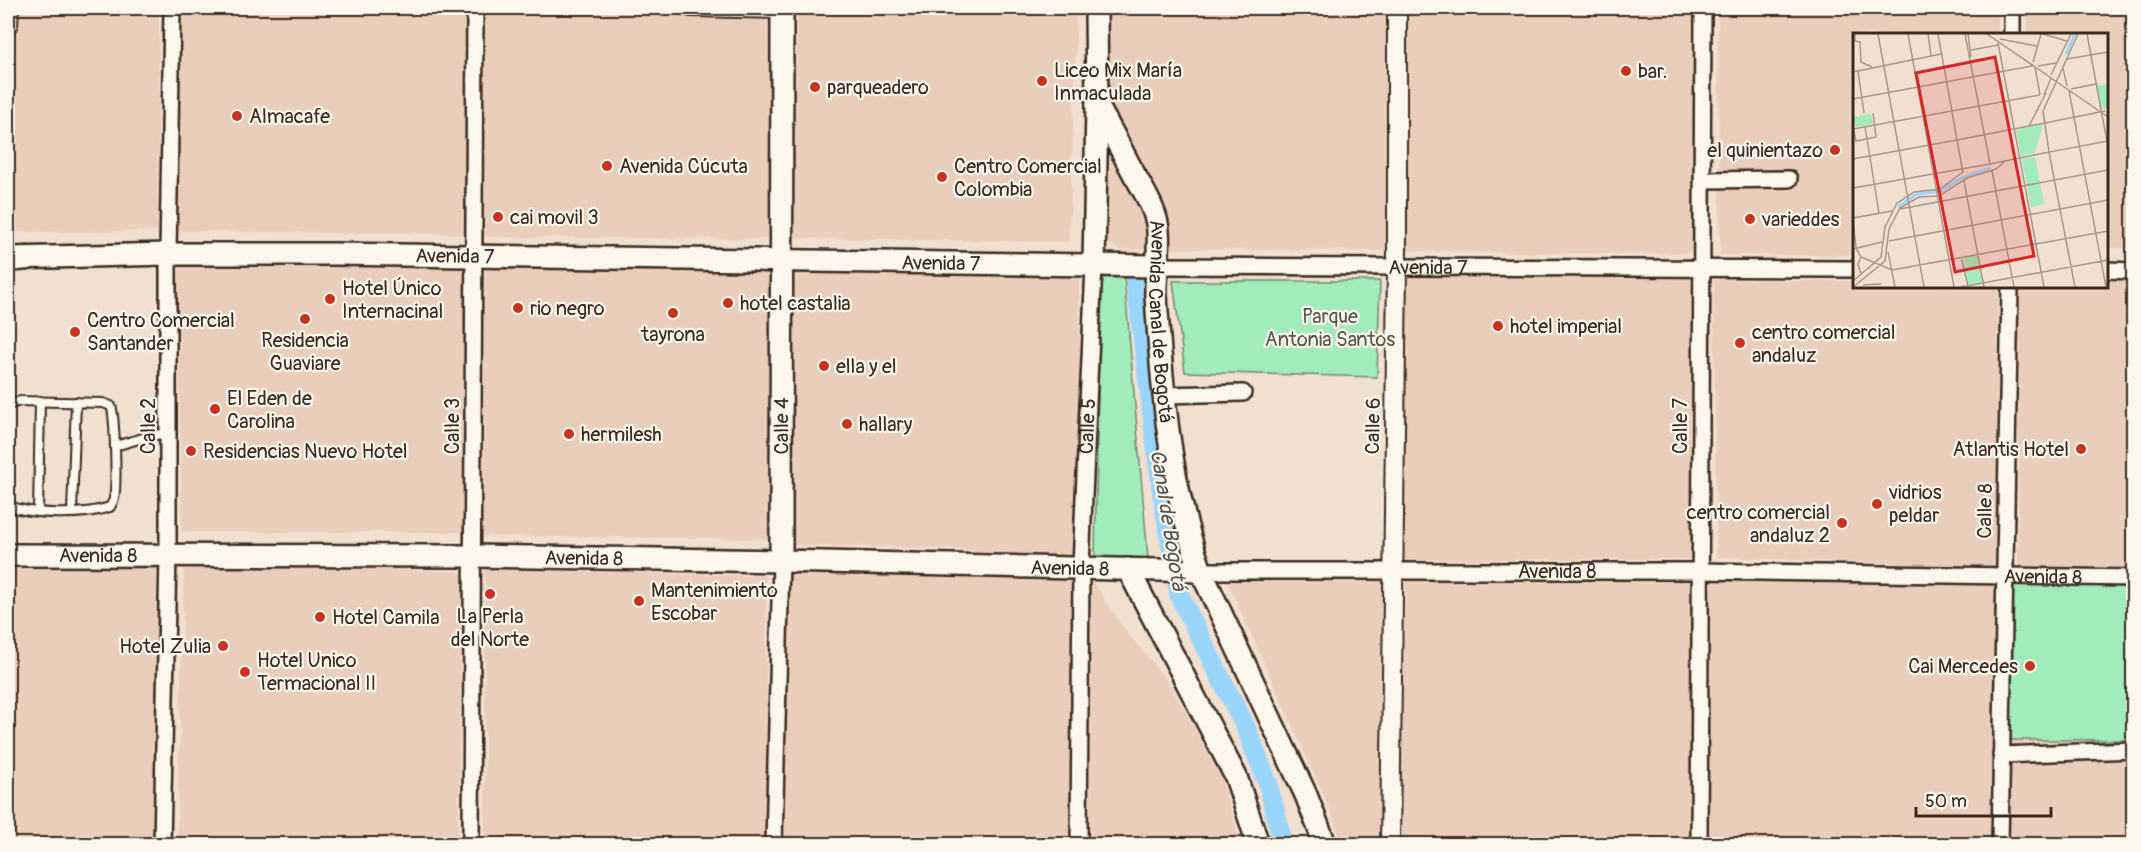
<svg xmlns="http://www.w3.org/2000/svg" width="2141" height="852" viewBox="0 0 2141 852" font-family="Pangolin,sans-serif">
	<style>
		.built { fill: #eacebc }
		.green { fill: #a2ebba; stroke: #6e8a6c; stroke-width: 1.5 }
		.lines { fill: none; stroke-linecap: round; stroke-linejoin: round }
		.canal { stroke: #9ad6fb; stroke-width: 20 }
		.service-casing { stroke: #3b2a1e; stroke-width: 12 }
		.minor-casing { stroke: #3b2a1e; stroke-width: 20 }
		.tertiary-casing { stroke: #3b2a1e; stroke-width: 22 }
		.secondary-casing { stroke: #3b2a1e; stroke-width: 26 }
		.primary-casing { stroke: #3b2a1e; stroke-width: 27 }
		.service { stroke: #fbf7ec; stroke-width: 8 }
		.minor { stroke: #fbf7ec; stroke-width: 15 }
		.tertiary { stroke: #fbf7ec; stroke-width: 18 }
		.secondary { stroke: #fbf7ec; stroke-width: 21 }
		.primary { stroke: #fbf7ec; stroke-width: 22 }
		.poi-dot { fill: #c8321e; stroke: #fbf7ec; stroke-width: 2 }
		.labels { text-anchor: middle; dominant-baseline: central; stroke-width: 4.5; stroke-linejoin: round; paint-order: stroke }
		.poi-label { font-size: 20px; fill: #3b2a1e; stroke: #fbf7ec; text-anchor: start }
		.street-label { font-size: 20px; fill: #3b2a1e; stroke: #fbf7ec }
		.park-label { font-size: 20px; fill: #555a45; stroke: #fbf7ec }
		.water-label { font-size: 21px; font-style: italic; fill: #535555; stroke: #fbf7ec }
		.inset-river { fill: none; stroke: #9ad6fb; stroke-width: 3 }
		.inset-road { fill: none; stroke: #a89789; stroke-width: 1.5 }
		.view { fill: #d62828; fill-opacity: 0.15; stroke: #d62828; stroke-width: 3 }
		.inset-edge { fill: none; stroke: #3b2a1e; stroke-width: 3 }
	</style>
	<rect width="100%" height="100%" fill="#f1dfd0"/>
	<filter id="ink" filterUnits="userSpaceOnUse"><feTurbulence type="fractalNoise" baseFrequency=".0167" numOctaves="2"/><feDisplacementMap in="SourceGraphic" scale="12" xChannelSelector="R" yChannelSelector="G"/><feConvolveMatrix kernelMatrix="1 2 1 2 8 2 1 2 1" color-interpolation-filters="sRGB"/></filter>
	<g filter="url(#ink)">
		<!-- built -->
		<g class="built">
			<polygon points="8,8 159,8 158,231 8,232"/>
			<polygon points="181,8 466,8 470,234 178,231"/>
			<polygon points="483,8 777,8 774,239 485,237"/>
			<polygon points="797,8 1075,8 1076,42 1069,242 791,238"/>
			<polygon points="1106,8 1389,8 1393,251 1177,249 1121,250 1104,241"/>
			<polygon points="1406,8 1693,8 1692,252 1643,254 1404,251"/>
			<polygon points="1718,8 1998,8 1998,34 1854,34 1854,255 1720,255"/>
			<polygon points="2028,8 2133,8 2133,248 2107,248 2106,34 2028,34"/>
			<polygon points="469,253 464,532 182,532 177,255"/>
			<polygon points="485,253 773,256 774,539 483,536"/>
			<polygon points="790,270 925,273 940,275 1079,272 1080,383 1075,557 929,548 792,545"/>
			<polygon points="1532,274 1691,274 1691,559 1402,560 1405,277 1507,276"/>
			<polygon points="1714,280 1854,281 1854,286 1998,287 1997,567 1716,557"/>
			<polygon points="2107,280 2133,280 2133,568 2018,566 2020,287 2106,286"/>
			<polygon points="8,552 157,557 156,844 8,838"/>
			<polygon points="184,561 462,572 458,844 177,844"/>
			<polygon points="485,569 766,576 767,844 485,844"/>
			<polygon points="788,571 1078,577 1072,844 785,844"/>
			<polygon points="1224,574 1388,574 1380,844 1341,844 1334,818"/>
			<polygon points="1406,574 1696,576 1693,844 1398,844"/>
			<polygon points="1711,578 1998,580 1999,844 1708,844"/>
			<polygon points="1092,580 1121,625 1165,678 1182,705 1222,780 1241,844 1090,844"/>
			<polygon points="2010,740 2133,742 2133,844 2004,844"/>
		</g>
		<!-- green -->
		<g class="green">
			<polygon points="1124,275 1148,558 1095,558 1100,278"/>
			<polygon points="1173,281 1380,281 1377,377 1185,372"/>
			<rect x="2010" y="582" width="123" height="158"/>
		</g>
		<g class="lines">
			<!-- canal -->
			<polyline class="canal" points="1136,282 1162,492 1180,597 1246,728 1268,784 1283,844"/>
			<defs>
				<g id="service">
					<polyline points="678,8 691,12 780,14"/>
					<polyline points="13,26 14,8"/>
					<path d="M8,405L20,401L103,403L111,406C115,414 117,487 114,498C114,500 111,505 110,507C82,516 35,515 8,506"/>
					<polyline points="115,446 153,435 168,434"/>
					<polyline points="38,512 40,401"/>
					<polyline points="72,512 76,402"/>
				</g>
				<g id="minor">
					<polyline points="2012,34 2012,8"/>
					<polyline points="1703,180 1789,179"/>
					<path id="s1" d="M1156,266L1854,269"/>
					<polyline points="2106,270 2134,271"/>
					<polyline points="1164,395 1243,393"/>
					<path id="s2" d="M1201,571H1700L2134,578"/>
					<polyline points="2001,755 2134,750"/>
					<polyline points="162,844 168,556 168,254 172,8"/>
					<polyline points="471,844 475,8"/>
					<polyline points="774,844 781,561"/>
					<path id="s3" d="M1079,844L1081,567L1094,265"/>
					<polyline points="1699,844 1703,8"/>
					<polyline points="2000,844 2010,286"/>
				</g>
				<polyline id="tertiary" points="1390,844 1397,267 1397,8"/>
				<g id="secondary">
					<path id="s4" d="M1097,105C1110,128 1122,151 1134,174C1142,188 1152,203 1156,219C1162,238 1155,274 1156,296C1162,389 1169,483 1201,571L1306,795L1325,844"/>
					<path id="s5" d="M11,258L168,254H335L1156,266"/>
					<polyline points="1094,265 1097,105 1096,8"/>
					<path id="s6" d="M8,555L473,556L781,561L1201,571"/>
					<path id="s7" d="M781,561L782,8"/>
					<polyline points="1128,569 1236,777 1258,844"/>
				</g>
				<polyline id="primary" points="8,260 28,258"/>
			</defs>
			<!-- service casing -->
			<use href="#service" class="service-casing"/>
			<!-- minor casing -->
			<use href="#minor" class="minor-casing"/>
			<!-- tertiary casing -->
			<use href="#tertiary" class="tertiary-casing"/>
			<!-- secondary casing -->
			<use href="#secondary" class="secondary-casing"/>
			<!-- primary casing -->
			<use href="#primary" class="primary-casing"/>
			<!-- service -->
			<use href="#service" class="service"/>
			<!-- minor -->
			<use href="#minor" class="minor"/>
			<!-- tertiary -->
			<use href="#tertiary" class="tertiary"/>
			<!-- secondary -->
			<use href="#secondary" class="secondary"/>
			<!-- primary -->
			<use href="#primary" class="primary"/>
		</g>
	</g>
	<!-- markers -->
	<g class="poi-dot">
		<circle cx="1626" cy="71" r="6"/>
		<circle cx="1042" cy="81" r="6"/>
		<circle cx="815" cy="87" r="6"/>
		<circle cx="237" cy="116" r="6"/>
		<circle cx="1835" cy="150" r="6"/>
		<circle cx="607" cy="166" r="6"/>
		<circle cx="942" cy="177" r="6"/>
		<circle cx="498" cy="217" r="6"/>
		<circle cx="1750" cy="219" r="6"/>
		<circle cx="330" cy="299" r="6"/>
		<circle cx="728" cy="303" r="6"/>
		<circle cx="518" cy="308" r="6"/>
		<circle cx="673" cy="313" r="6"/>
		<circle cx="305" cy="319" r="6"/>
		<circle cx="1498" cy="326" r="6"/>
		<circle cx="75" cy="332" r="6"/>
		<circle cx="1740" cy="343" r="6"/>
		<circle cx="824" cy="366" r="6"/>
		<circle cx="215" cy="409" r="6"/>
		<circle cx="847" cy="424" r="6"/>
		<circle cx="569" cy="434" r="6"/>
		<circle cx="2081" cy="449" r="6"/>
		<circle cx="191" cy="451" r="6"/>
		<circle cx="1877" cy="504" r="6"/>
		<circle cx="1842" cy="523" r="6"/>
		<circle cx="490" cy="594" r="6"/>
		<circle cx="639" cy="601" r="6"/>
		<circle cx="320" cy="617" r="6"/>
		<circle cx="223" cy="646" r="6"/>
		<circle cx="2030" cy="666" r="6"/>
		<circle cx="245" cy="672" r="6"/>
	</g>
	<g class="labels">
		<!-- poi labels -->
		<g class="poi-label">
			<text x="1054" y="70">Liceo Mix María<tspan x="1054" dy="23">Inmaculada</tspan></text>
			<text x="1638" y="71">bar.</text>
			<text x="827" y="87">parqueadero</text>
			<text x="249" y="116">Almacafe</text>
			<text x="1823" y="150" text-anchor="end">el quinientazo</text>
			<text x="619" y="166">Avenida Cúcuta</text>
			<text x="954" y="166">Centro Comercial<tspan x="954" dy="23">Colombia</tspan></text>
			<text x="510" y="217">cai movil 3</text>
			<text x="1762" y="219">varieddes</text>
			<text x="342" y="288">Hotel Único<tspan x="342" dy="23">Internacinal</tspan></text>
			<text x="740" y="303">hotel castalia</text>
			<text x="530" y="308">rio negro</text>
			<text x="87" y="320">Centro Comercial<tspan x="87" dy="23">Santander</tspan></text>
			<text x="1510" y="326">hotel imperial</text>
			<text x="1752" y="332">centro comercial<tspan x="1752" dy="23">andaluz</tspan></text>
			<text x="673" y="334" text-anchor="middle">tayrona</text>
			<text x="305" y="340" text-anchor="middle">Residencia<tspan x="305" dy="23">Guaviare</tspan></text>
			<text x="836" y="366">ella y el</text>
			<text x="227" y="398">El Eden de<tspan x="227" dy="23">Carolina</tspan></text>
			<text x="859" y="424">hallary</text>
			<text x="581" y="434">hermilesh</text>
			<text x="2069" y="449" text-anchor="end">Atlantis Hotel</text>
			<text x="203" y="451">Residencias Nuevo Hotel</text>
			<text x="1889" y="492">vidrios<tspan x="1889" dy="23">peldar</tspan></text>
			<text x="1830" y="512" text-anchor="end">centro comercial<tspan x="1830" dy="23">andaluz 2</tspan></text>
			<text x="651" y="590">Mantenimiento<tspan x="651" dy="23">Escobar</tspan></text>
			<text x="490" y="616" text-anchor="middle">La Perla<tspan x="490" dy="23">del Norte</tspan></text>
			<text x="332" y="617">Hotel Camila</text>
			<text x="211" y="646" text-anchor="end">Hotel Zulia</text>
			<text x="257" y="660">Hotel Unico<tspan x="257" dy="23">Termacional II</tspan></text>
			<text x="2018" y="666" text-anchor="end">Cai Mercedes</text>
		</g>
		<!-- street labels -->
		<g class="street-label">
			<text stroke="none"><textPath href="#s5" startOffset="444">Avenida 7</textPath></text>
			<text stroke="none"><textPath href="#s5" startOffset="930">Avenida 7</textPath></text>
			<text stroke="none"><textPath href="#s1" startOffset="272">Avenida 7</textPath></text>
			<text stroke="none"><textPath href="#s4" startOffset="231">Avenida Canal de Bogotá</textPath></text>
			<text transform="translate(148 426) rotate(-90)">Calle 2</text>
			<text transform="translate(452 426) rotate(-90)">Calle 3</text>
			<text stroke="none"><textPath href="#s7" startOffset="135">Calle 4</textPath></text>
			<text stroke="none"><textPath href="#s3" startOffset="418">Calle 5</textPath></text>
			<text transform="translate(1373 426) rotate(-89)">Calle 6</text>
			<text transform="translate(1680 426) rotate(-90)">Calle 7</text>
			<text transform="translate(1985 511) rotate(-89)">Calle 8</text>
			<text stroke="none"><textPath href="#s6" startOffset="90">Avenida 8</textPath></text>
			<text stroke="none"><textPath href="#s6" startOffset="576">Avenida 8</textPath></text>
			<text stroke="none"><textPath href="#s6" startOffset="1062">Avenida 8</textPath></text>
			<text stroke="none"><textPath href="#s2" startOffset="356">Avenida 8</textPath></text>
			<text stroke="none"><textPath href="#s2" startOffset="842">Avenida 8</textPath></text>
		</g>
		<!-- park labels -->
		<g class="park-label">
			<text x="1330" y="316">Parque<tspan x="1330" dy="23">Antonia Santos</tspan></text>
		</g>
		<!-- water labels -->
		<g class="water-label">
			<text transform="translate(1168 520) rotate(81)">Canal de Bogotá</text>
		</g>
	</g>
	<!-- overview -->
	<g transform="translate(1853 33)">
		<rect width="255" height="255" fill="#f1dfd0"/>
		<path d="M255,51V78L248,73L244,53ZM18,81L20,91L2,94L0,84ZM190,91L182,120L168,123L163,97ZM182,124L191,171L178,174L169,126ZM125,222L130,249L115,252L110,224Z" fill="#a2ebba"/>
		<path class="inset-river" d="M213,21L222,1M45,174L64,161L88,158L108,145L137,135"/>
		<path class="inset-road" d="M2,1V8L7,9L8,29L19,34M25,1L71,254M55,1L101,254M75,1L78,23M85,1L110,140M112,1L137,131M115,1L118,24M134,1L255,84M190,1L214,8M234,1L255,114M147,6L184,13M145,10L191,254M118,17L145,12M214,25L225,1M214,26L255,19M180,29L188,1M185,33L203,30M182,34L187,62M210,35L214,53M5,38L11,80M0,39L88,21M198,42L218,1M218,56L243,51M216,58L253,254M191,62L198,45M0,66L179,33M0,93L3,108L23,104L20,80M176,93L252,78M12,94L26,180M0,96L187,62M104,107L176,93L193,60M0,126L104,107M137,131L196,119L190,78L215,23M139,138L161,254M111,148L131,254M0,155L137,131M47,176L255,137M0,185L39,178M0,186L3,215L8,224L39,237L255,198M36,208L255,167M0,216L29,209M35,219L42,254M8,224L5,231L8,241M108,224L115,253M0,248L28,224L32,194L44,170L61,159L87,156L110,139M10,252L28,251M0,254L32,228L36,196L47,175L66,164L86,163L114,145L143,136L152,128M108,254L255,227M222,254L196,119L255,108"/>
		<path class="view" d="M142,24L181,223L102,239L63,40Z"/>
		<rect width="255" height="255" class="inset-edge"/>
	</g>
	<!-- margin -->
	<rect width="2141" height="852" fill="none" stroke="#fbf7ec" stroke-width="30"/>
	<rect x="15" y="15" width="2111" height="822" fill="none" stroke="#3b2a1e" stroke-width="2" filter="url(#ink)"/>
	<!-- scale -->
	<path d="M1916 807v9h135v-9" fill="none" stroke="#3b2a1e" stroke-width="3"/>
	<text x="1925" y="807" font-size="18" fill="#3b2a1e" stroke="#fbf7ec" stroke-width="4.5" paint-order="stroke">50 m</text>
</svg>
